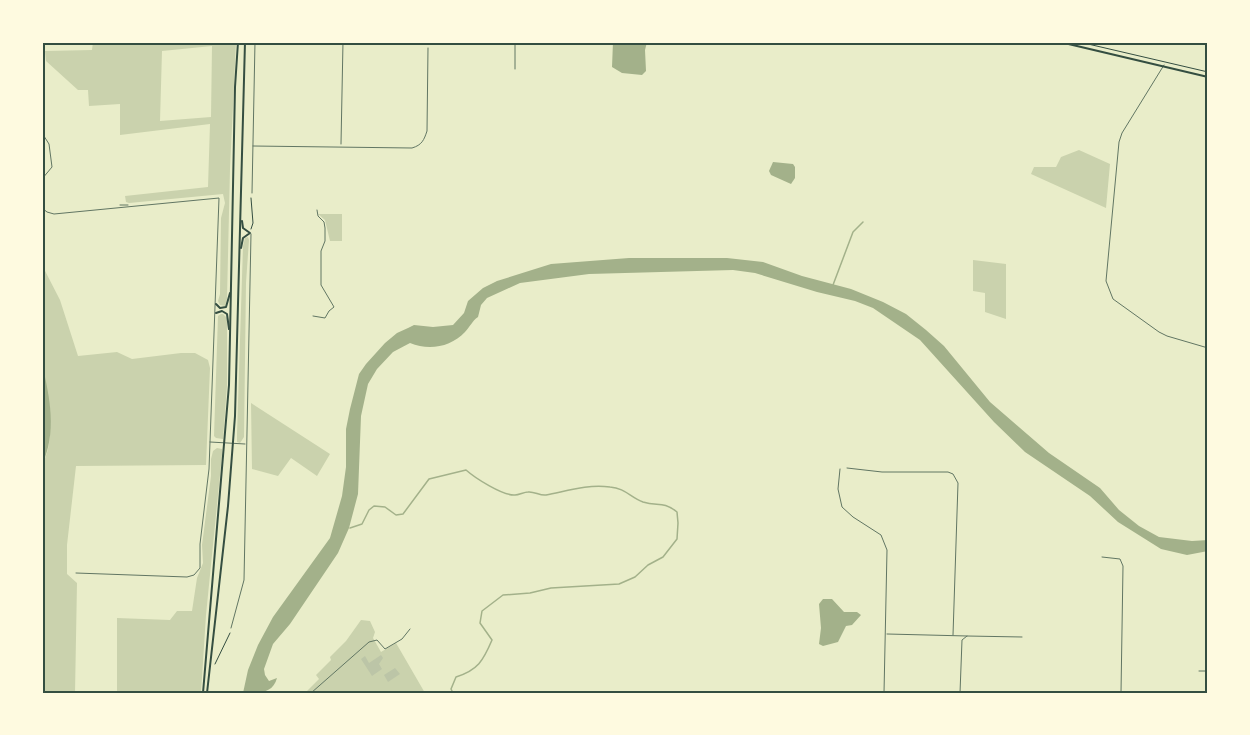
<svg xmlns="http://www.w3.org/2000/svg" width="1250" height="735" viewBox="0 0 1250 735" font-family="Literata,serif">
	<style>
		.green { fill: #cad2ad; fill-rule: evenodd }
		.water { fill: #a3b18a }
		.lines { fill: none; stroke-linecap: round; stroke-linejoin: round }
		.stream { stroke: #a3b18a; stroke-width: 1.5 }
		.building { fill: #bcc5a7 }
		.path { stroke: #344e41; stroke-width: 1 }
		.minor { stroke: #617663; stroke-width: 1 }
		.primary { stroke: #344e41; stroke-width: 2 }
		.trunk { stroke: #344e41; stroke-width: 2 }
		.neatline { fill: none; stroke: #344e41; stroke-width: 2 }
	</style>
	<rect width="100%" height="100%" fill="#e9edc9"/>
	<!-- green -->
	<g class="green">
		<path d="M93,42H236L230,169L227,299L225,306L220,305L218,301L220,294L221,218L225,203L223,194L129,203L126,202L125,196L208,187L210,124L120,135V104L89,106L88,90H78L46,61L45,51L92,50ZM212,46L211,117L160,121L162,51Z"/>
		<polygon points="1079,150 1110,164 1106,208 1031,174 1034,167 1056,167 1061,157"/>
		<polygon points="318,214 342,214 342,241 330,241 325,220"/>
		<polygon points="248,237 249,240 246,283 244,437 240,443 237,442 237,434 243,246 245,238"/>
		<polygon points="973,260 1006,264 1006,319 985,312 985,293 973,291"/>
		<path d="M42,265L60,300L78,356L117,352L132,359L181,353H195L208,360L210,368L206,465L76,466L67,545V574L77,583L75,693H42V465C59,432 44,397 42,363C40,331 42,297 42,265Z"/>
		<polygon points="221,314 223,314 227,318 227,386 223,439 216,438 214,436 218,316"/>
		<polygon points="251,403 330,454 317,476 291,458 278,476 252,469"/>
		<polygon points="217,448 222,449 222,455 206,615 201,693 117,693 117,618 170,620 177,611 192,611 197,578 203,563 202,545 211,476 211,459 213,451"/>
		<polygon points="361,620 370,621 375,632 373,638 381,652 396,643 425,693 305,693 319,679 316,675 331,660 330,657 346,641"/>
	</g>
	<!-- water -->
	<g class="water">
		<polygon points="613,42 647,42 645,50 646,71 642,75 622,73 612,67"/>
		<polygon points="773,162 793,164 795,167 795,178 791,184 771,175 769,171"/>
		<path d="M629,258H727L763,262L802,276L851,289L883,302L906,314L926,330L944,346L990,402L1049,453L1100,488L1119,510L1139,526L1159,537L1192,541L1208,540V551L1187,555L1161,549L1118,522L1090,496L1025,452L994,422L920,340L873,308L855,301L817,292L755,273L733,270L589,274L520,283L487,298L481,305L478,317C472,321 470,327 465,332C451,347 429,351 410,343L393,352L377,369L368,384L361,416L358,494L349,528L338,553L290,624L273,644L264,669L265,675L269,681L277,678C273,694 258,693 243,693L248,670L258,645L273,617L330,538L342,496L346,467V429L350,409L359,374L366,364L385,343L397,333L408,328L414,325L433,327L453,325L464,313L468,301L483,288L497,281L551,264Z"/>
		<path d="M42,364C50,398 57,432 42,465Z"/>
		<polygon points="823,599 832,599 844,612 857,612 861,615 852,625 846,626 838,642 823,646 819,644 821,628 819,604"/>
	</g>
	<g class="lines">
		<!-- stream -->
		<g class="stream">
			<polyline points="833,285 853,232 863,222"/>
			<path d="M350,528L362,524L369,510L374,506L385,507L396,515L403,514L429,479L466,470C475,478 503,496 515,495C519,495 524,492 528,492C534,491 540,496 546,495C567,491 587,484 610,487C625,488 630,497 643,502C658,507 662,500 677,512L678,523L677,539L663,557L648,565L635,577L619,584L551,588L530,593L503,595L482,611L480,623L492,640C483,661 478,670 456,677L451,689L453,693"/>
		</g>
	</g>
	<!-- building -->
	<g class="building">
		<polygon points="381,655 383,658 379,664 382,669 372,676 361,659 365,656 369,663"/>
		<polygon points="395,668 400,674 388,682 384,675"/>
	</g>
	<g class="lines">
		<!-- path -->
		<g class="path">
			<polyline points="1088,44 1208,72"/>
			<polyline points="251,229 253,223 251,198"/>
			<polyline points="215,664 230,633"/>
		</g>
		<!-- minor -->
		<g class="minor">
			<polyline points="1164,65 1122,133 1119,142 1106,281 1113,299 1159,332 1167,336 1208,348"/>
			<polyline points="515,69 515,42"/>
			<polyline points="42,133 49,144 52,167 42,179"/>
			<polyline points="341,144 343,42"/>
			<path d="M253,146L412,148C422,145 424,140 427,131L428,48"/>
			<polyline points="252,193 255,42"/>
			<polyline points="120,205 128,205"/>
			<polyline points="42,208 47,212 54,214 219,198 209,469 200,544 200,568 194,575 187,577 76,573"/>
			<polyline points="313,316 325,318 329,311 334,307 321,285 321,251 325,241 325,228 324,222 318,216 317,210"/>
			<polyline points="210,442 245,444"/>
			<polyline points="847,468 882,472 948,472 953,474 958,483 953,635"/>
			<polyline points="840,469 838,489 842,507 853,517 881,535 887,550 884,693"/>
			<polyline points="1102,557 1120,559 1123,566 1121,693"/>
			<polyline points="231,628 244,580 251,234"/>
			<polyline points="887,634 967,636"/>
			<polyline points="1199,671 1208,671"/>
			<polyline points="311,693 369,642 377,640 385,649 402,639 410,629"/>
			<polyline points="960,693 962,640 967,636 1022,637"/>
		</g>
		<!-- primary -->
		<polyline class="primary" points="1060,42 1208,77"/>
		<!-- trunk -->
		<g class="trunk">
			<polyline points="241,248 243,238 250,233 243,228 242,221"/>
			<polyline points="216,304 220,308 226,307 230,293"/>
			<polyline points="216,313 222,311 227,314 229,329"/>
			<polyline points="203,693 229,385 235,87 238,42"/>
			<polyline points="207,693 228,506 235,416 245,42"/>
		</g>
	</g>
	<!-- border -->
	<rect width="1250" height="735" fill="none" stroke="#fefae0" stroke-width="87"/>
	<rect x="44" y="44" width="1162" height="648" class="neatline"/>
</svg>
